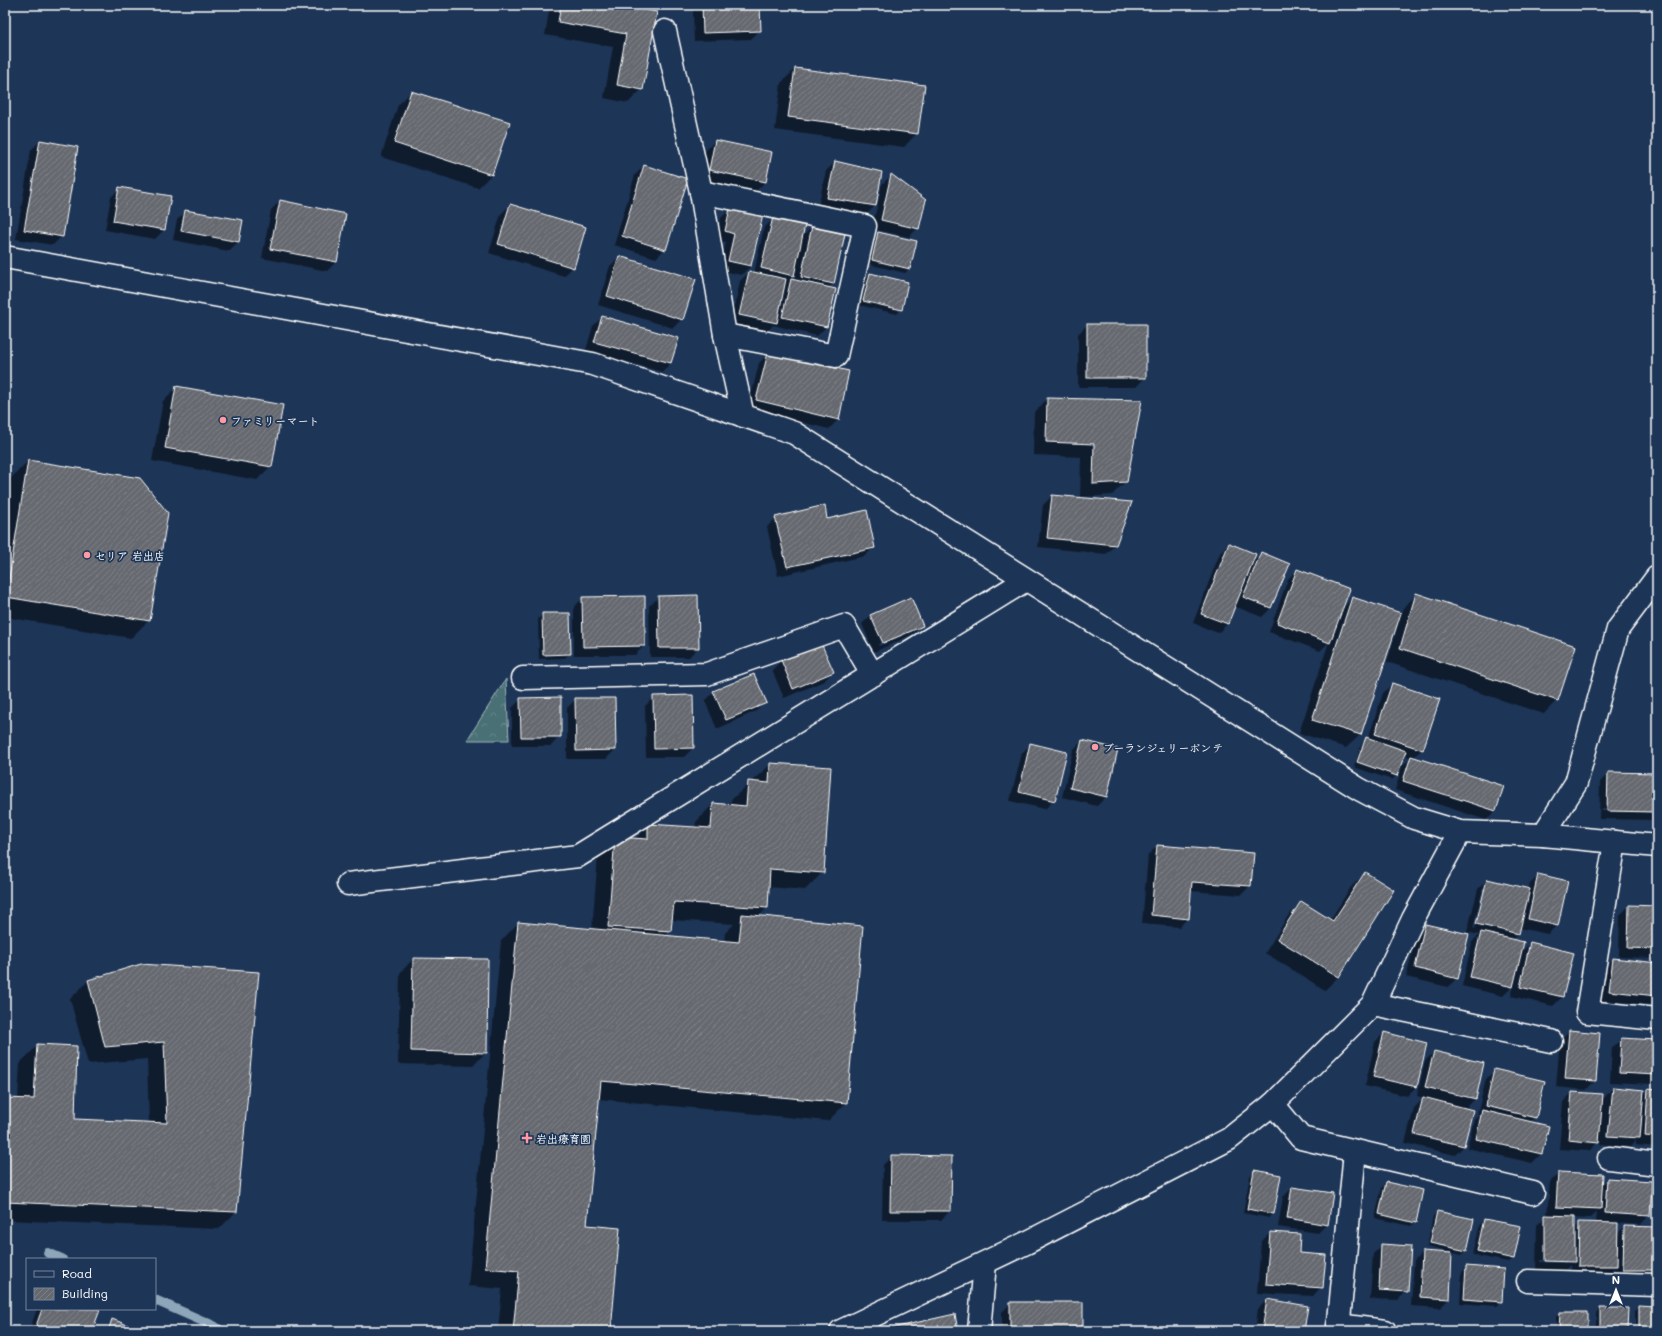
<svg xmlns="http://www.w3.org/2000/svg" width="1662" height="1336" viewBox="0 0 1662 1336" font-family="Mali,'Klee One',sans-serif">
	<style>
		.park { fill: url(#park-crowns); stroke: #a4b8ba }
		.shadow { fill: #0007; fill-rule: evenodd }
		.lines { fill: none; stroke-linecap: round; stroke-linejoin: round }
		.stream { stroke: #8ea6b9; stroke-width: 10 }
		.building { fill: url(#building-hatch); stroke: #fff }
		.street-casing { stroke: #fff; stroke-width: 25 }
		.secondary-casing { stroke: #fff; stroke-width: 25 }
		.street { stroke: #1d3557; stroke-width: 22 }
		.secondary { stroke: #1d3557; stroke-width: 22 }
		.poi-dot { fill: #ff9aa2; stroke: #1d3557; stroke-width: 1.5 }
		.labels { text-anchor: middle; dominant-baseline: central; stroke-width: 3.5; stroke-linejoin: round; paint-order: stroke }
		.poi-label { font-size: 11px; font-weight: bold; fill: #fff; stroke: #1d3557; text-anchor: start }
	</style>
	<defs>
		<pattern id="park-crowns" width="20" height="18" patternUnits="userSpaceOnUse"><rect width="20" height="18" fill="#497075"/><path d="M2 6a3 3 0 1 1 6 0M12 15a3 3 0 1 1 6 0" fill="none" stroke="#64858a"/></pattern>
		<pattern id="building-hatch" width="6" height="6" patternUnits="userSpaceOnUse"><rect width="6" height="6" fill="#666a70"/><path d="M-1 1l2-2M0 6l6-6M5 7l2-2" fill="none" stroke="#7d8085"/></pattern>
	</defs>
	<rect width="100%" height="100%" fill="#1d3557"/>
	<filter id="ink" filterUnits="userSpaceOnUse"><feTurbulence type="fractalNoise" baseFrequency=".025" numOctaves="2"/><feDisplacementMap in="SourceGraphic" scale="8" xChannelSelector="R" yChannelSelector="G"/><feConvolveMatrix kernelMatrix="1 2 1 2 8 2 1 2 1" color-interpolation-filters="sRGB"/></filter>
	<g filter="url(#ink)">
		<!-- park -->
		<polygon class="park" points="506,679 509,740 467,740"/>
		<!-- shadow -->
		<g class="shadow">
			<polygon points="550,5 634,5 642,89 628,103 604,98 613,47 545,35"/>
			<polygon points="699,5 759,5 760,30 751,39 694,41 693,11"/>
			<polygon points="795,69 917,133 904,147 775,130 781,83"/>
			<polygon points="411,92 508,123 491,175 478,188 381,157 398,105"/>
			<polygon points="40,141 62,236 53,245 16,239 31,150"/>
			<polygon points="715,141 765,182 756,191 700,179 706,150"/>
			<polygon points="835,162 881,172 875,206 866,215 818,206 826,171"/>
			<polygon points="644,166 665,249 656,258 614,245 635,175"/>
			<polygon points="891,176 918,228 909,237 872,229 882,184"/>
			<polygon points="120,188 164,230 155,239 105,230 111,197"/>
			<polygon points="280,201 345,214 336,262 327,271 262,258 271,210"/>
			<polygon points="510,205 573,267 564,276 489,253 501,214"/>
			<polygon points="730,209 751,266 741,275 720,270 726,242 716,240 721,218"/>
			<polygon points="186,211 242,221 238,242 229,251 173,240 177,220"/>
			<path d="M773,219L801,238L812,227L844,234L833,284L828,288L826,327L817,336L773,325L767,332L731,324L740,281L749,272L754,273L764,228ZM795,274L793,280H789Z"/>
			<polygon points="879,233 910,268 905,273 868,264 874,237"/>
			<polygon points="619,257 682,319 673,328 598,305 610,266"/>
			<polygon points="870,274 901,309 897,314 859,305 866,278"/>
			<polygon points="602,317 671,363 662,372 586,350 593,326"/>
			<polygon points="1087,325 1145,325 1145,378 1136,387 1078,387 1078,334"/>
			<polygon points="768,354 838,420 829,429 748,409 759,363"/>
			<polygon points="177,387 271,466 257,480 152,461 163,401"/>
			<polygon points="1047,399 1141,401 1126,481 1112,495 1082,497 1115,545 1106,554 1038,547 1043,505 1052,496 1080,498 1081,457 1033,455 1034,413"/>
			<polygon points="28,461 149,620 131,638 5,617 5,514 10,479"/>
			<polygon points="776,518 826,520 874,547 865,556 778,576 767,527"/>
			<polygon points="1229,544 1251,564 1262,553 1288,564 1271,608 1262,617 1234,606 1227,624 1218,633 1193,623 1220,553"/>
			<polygon points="1297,570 1342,609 1352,598 1401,615 1403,608 1416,595 1557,700 1544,714 1387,662 1400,618 1398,618 1360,735 1346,748 1299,733 1329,642 1320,651 1269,632 1288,579"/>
			<polygon points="659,597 698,648 689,657 650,657 649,606"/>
			<polygon points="583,598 644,646 635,655 574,655 574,607"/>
			<polygon points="543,614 570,653 565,658 539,659 538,619"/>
			<path d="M871,615L922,625L913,634L874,652L862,624ZM913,629V631L879,646L878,644Z"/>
			<polygon points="821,644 833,672 824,681 784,698 772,670 781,661"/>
			<polygon points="1657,644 1657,733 1653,733 1655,646"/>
			<polygon points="1392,684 1422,749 1413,758 1495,811 1486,820 1395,790 1402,766 1411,758 1404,755 1396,776 1392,780 1354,767 1362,743 1368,739 1383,693"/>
			<polygon points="714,692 765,702 756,711 717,729 705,701"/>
			<polygon points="654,697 693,748 684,757 646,757 645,706"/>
			<polygon points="521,699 560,736 551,746 512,746 512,708"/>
			<polygon points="576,699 615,750 606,759 567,759 567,708"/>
			<polygon points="1082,741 1117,749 1106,797 1097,806 1062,797 1073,750"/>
			<polygon points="1031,744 1054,800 1045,809 1010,801 1022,753"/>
			<path d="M771,764L823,872L805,890L768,887L767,908L758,917L862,927L846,1103L828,1121L598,1099L586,1226L610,1331H498L502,1289L468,1286L501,941L518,923L592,930L598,855L615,838L635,839L649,825L695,828L696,822L713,804L730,806L731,800ZM671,920L734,924L725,933L724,942L665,936L670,931Z"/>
			<polygon points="1609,773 1657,774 1657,811 1602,809 1602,811 1657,813 1657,820 1599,819 1600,782"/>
			<polygon points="1157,846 1253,854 1250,886 1241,895 1190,891 1188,918 1179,927 1142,924 1148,855"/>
			<polygon points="1365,873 1393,891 1338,977 1325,990 1265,953 1288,916 1301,903 1330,920 1351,887"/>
			<path d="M1539,875L1557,925L1548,934L1519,928L1518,934L1511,940L1520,953L1531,943L1562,997L1553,1006L1511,996L1514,985L1503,996L1462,986L1472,942L1479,935L1467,932L1478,889L1487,880L1528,890L1530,884ZM1483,889H1485L1475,929L1473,928Z"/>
			<polygon points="1629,906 1657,907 1657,958 1619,957 1620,915"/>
			<polygon points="1426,925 1457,978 1448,987 1406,977 1417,934"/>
			<polygon points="413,959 486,1052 473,1066 398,1064 400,973"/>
			<polygon points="1613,959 1657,964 1657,998 1650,1005 1600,1000 1604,968"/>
			<polygon points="141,965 236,1212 219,1229 5,1220 5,1099 18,1099 20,1063 38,1045 74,1120 149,1124 147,1059 88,1064 70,999 88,981"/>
			<polygon points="1569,1031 1595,1081 1586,1090 1556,1087 1560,1040"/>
			<polygon points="1384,1033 1426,1043 1416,1087 1407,1096 1365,1086 1375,1042"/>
			<polygon points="1621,1039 1657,1041 1657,1081 1654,1084 1610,1082 1612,1048"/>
			<polygon points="1434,1052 1475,1099 1465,1109 1464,1146 1455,1155 1405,1143 1414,1108 1424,1098 1417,1096 1425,1061"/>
			<polygon points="1495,1070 1535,1117 1530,1122 1547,1126 1541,1154 1532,1163 1467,1148 1474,1120 1479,1115 1477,1115 1486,1079"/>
			<polygon points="1613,1088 1642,1095 1649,1089 1657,1090 1657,1147 1636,1145 1636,1140 1630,1147 1600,1144 1600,1140 1589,1151 1559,1149 1563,1102 1572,1093 1602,1100"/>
			<polygon points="892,1156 951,1157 950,1211 941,1220 882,1220 883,1165"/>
			<polygon points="1254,1172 1273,1214 1269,1218 1243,1213 1250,1176"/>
			<path d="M1559,1173L1602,1185L1608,1179L1651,1182L1649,1216L1640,1225L1617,1223V1234L1624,1227L1651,1228L1654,1194L1657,1191V1273L1651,1279L1614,1278V1268L1607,1275L1570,1274V1265L1565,1270H1536L1537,1225L1547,1216L1550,1182ZM1597,1212L1596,1223H1580L1574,1229V1217L1591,1218ZM1540,1260L1566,1261V1263L1540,1262Z"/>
			<polygon points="1386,1183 1415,1222 1411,1226 1375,1218 1382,1187"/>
			<polygon points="1292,1188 1327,1224 1318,1233 1278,1227 1283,1197"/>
			<polygon points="1438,1212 1466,1251 1462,1255 1427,1247 1433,1216"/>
			<polygon points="1485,1220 1513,1258 1508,1262 1473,1255 1480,1224"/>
			<polygon points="1270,1233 1299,1235 1298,1254 1322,1287 1313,1296 1257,1293 1261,1242"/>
			<polygon points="1382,1245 1407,1291 1398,1300 1370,1299 1373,1254"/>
			<polygon points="1423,1252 1449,1299 1440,1308 1411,1306 1414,1261"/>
			<polygon points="1467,1267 1501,1301 1496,1306 1460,1303 1462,1272"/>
			<polygon points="1267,1300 1303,1331 1255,1331 1258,1309"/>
			<polygon points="1011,1303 1082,1331 1002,1331 1002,1312"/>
			<polygon points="1640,1307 1657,1308 1657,1331 1635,1331 1635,1311"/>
			<polygon points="37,1309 94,1309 91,1331 29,1331"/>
			<polygon points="1600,1309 1626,1331 1596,1331 1596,1314"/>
			<polygon points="1560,1313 1586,1331 1556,1331 1556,1317"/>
			<polygon points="112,1321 140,1331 102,1331"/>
		</g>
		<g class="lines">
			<!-- stream -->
			<g class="stream">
				<polyline points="48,1253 62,1259"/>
				<polyline points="155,1300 214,1326 221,1331"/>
			</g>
		</g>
		<!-- building -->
		<g class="building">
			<polygon points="561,5 635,5 635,8 657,12 643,90 617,85 626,34 558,22"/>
			<polygon points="702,5 760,5 761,31 703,33"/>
			<polygon points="795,68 925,85 918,134 788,117"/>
			<polygon points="411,91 510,122 492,175 394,143"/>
			<polygon points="40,140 78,147 63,237 24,230"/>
			<polygon points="715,140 772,152 766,182 709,170"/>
			<polygon points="835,161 882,172 876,206 827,198"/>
			<polygon points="644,165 688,179 666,250 622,236"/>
			<polygon points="891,174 926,200 919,229 881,220"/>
			<polygon points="119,187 171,196 165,230 113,221"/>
			<polygon points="280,200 346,214 337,262 270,249"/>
			<polygon points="510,204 586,227 574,268 498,244"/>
			<polygon points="730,208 763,215 751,266 728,261 734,234 725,231"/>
			<polygon points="185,210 243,220 239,242 181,231"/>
			<polygon points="773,217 805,225 794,276 761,268"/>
			<polygon points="812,226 845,234 834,284 801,277"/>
			<polygon points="878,232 917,241 910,269 872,260"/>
			<polygon points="619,256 696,279 683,320 607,296"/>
			<polygon points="749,271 786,279 777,323 739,315"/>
			<polygon points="870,273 908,282 902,310 863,301"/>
			<polygon points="791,279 836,289 827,327 782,317"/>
			<polygon points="602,316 679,338 671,363 594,342"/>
			<rect x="1087" y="324" width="59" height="54"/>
			<polygon points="768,353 849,371 839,420 756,400"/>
			<polygon points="176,386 283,405 272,467 165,448"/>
			<polygon points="1047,398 1142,400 1127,482 1093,484 1094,444 1046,442"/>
			<polygon points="28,460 140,478 168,513 150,621 6,597"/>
			<polygon points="1052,495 1132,502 1116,545 1047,538"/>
			<polygon points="825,505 827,519 867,510 875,548 787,567 775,517"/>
			<polygon points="1229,543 1256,554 1228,624 1201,614"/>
			<polygon points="1261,552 1290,564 1271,608 1243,597"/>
			<polygon points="1297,569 1350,589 1330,643 1277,623"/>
			<polygon points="1416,593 1576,646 1558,701 1400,648"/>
			<polygon points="698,595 699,648 659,648 658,596"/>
			<polygon points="645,596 645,646 583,647 582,597"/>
			<polygon points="911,597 923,626 883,643 870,615"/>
			<polygon points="1352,597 1401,613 1361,735 1312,720"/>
			<polygon points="542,613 570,613 571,654 543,655"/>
			<polygon points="821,643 834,672 793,689 781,660"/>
			<polygon points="754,674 767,703 726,720 713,691"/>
			<polygon points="1392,683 1440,699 1423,750 1375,734"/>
			<polygon points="693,695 694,748 654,749 653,696"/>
			<polygon points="561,697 561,737 521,737 520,698"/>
			<polygon points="575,698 615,698 616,750 576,751"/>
			<polygon points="1366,737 1406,751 1397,776 1357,762"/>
			<polygon points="1082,740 1118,749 1107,797 1070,788"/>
			<polygon points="1030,743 1067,752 1055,801 1019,792"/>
			<polygon points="1411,756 1504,786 1496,811 1403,781"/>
			<polygon points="770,763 831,767 824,873 770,869 768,908 674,902 671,931 608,927 615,837 648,839 648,824 711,828 713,803 746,806 748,781 769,783"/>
			<polygon points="1608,772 1657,773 1657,812 1607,811"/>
			<polygon points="1157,845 1254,853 1251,886 1192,882 1189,919 1151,915"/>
			<polygon points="1365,872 1394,890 1339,977 1277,939 1301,901 1333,921"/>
			<polygon points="1538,874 1568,881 1558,926 1528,919"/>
			<polygon points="1487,879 1530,889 1519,934 1476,924"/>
			<polygon points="1629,905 1657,906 1657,949 1628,948"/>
			<polygon points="742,914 863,926 847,1103 601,1081 587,1225 620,1228 611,1331 513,1331 519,1271 485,1268 518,922 739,942"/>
			<polygon points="1425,924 1469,934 1458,979 1415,968"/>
			<polygon points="1481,932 1524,942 1513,987 1470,977"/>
			<polygon points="1530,942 1574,953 1563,997 1520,987"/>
			<polygon points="413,958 488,959 487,1053 411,1051"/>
			<polygon points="1613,958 1657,963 1657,996 1609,991"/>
			<polygon points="141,964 259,972 237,1212 5,1202 5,1098 34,1099 37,1044 77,1046 75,1119 167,1123 164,1042 105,1047 88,980"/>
			<polygon points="1569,1030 1600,1033 1596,1081 1565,1079"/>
			<polygon points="1384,1032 1427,1043 1417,1087 1373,1077"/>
			<polygon points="1621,1038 1657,1040 1657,1075 1619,1073"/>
			<polygon points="1434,1051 1484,1063 1476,1099 1425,1087"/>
			<polygon points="1494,1069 1545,1081 1536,1118 1486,1106"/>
			<polygon points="1613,1087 1644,1090 1640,1138 1608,1136"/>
			<polygon points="1648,1088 1657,1089 1657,1137 1645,1136"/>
			<polygon points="1572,1092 1603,1094 1599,1143 1568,1140"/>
			<polygon points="1423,1097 1473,1110 1464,1146 1414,1134"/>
			<polygon points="1482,1110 1549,1126 1542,1154 1476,1139"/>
			<polygon points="891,1155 952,1156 951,1211 890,1211"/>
			<polygon points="1254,1170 1281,1175 1274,1214 1247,1209"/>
			<polygon points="1558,1172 1603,1174 1601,1209 1556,1207"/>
			<polygon points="1607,1178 1652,1181 1650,1216 1605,1213"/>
			<polygon points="1386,1182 1423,1190 1416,1223 1379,1214"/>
			<polygon points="1292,1187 1333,1193 1328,1225 1287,1218"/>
			<polygon points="1437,1211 1474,1219 1467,1251 1430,1243"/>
			<polygon points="1545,1215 1575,1216 1575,1262 1545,1261"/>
			<polygon points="1484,1219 1521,1226 1514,1259 1477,1251"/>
			<polygon points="1579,1222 1618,1223 1617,1266 1578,1266"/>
			<polygon points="1624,1226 1657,1227 1657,1270 1623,1270"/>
			<polygon points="1270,1232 1300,1234 1299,1253 1326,1255 1323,1288 1266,1284"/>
			<polygon points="1381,1244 1411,1246 1408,1292 1379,1290"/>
			<polygon points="1422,1251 1452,1253 1450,1299 1420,1297"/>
			<polygon points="1466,1266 1504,1269 1502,1302 1464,1299"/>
			<polygon points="1267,1299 1308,1306 1304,1331 1262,1331"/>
			<rect x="1010" y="1302" width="73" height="29"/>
			<polygon points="1639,1306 1657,1307 1657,1331 1639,1331"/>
			<polygon points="1600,1308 1628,1308 1627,1331 1600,1331"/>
			<polygon points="42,1309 97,1309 100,1310 92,1331 39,1331 35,1329"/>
			<polygon points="1560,1312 1587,1312 1587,1331 1559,1331"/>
			<polygon points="955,1314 958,1331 893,1331 892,1328"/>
			<polygon points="112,1319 143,1331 108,1331"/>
		</g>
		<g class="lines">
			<defs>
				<g id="street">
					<polyline points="665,31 701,192 725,335 743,416"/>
					<polyline points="701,192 865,226 836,356 725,335"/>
					<polyline points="523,678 707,674 844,626 873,675"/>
					<polyline points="1543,835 1576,783 1618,629 1657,577"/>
					<polyline points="1615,842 1587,1012 1657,1019"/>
					<polyline points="348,884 578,856 1026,580"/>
					<polyline points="1373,1004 1551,1041"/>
					<polyline points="1273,1104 1301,1138 1533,1193"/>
					<polyline points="1609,1158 1657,1164"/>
					<polyline points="1528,1281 1657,1285"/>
					<polyline points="1338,1325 1385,1331"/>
					<polyline points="841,1331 1026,1243 1229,1139 1273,1104 1373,1004 1413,919 1460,832"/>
					<polyline points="979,1331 985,1263"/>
					<polyline points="1338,1331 1355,1151"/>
				</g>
				<polyline id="secondary" points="5,257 593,364 794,433 1359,789 1414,818 1460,832 1543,835 1657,846"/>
			</defs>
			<!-- street casing -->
			<use href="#street" class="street-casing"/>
			<!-- secondary casing -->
			<use href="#secondary" class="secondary-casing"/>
			<!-- street -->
			<use href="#street" class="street"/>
			<!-- secondary -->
			<use href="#secondary" class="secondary"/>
		</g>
	</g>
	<!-- markers -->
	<g class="poi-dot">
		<circle cx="223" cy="420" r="4"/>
		<circle cx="87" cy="555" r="4"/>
		<circle cx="1095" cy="747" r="4"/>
		<path d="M525 1132h4v4h4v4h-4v4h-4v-4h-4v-4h4z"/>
	</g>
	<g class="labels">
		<!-- poi labels -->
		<g class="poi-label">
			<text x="231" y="420">ファミリーマート</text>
			<text x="95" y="555">セリア 岩出店</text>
			<text x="1103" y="747">ブーランジェリーボンテ</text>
			<text x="536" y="1138">岩出療育園</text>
		</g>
	</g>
	<!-- margin -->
	<rect width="1662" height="1336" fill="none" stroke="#1d3557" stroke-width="20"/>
	<rect x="10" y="10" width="1642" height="1316" fill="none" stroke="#fff" stroke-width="1.5" filter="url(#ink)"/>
	<!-- legend -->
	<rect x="26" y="1258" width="130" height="52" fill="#1d3557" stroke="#77869a"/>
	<rect x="34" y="1271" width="20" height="6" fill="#1d3557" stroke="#77869a"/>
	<text x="62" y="1278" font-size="12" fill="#ffffff">Road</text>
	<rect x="34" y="1288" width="20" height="12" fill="url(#building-hatch)" stroke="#77869a"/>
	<text x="62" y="1298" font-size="12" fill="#ffffff">Building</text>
	<!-- north arrow -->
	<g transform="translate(1616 1290)" stroke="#1d3557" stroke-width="3" paint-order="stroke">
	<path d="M0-3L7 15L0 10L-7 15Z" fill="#ffffff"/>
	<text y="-6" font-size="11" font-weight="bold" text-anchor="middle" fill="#ffffff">N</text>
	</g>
</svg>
